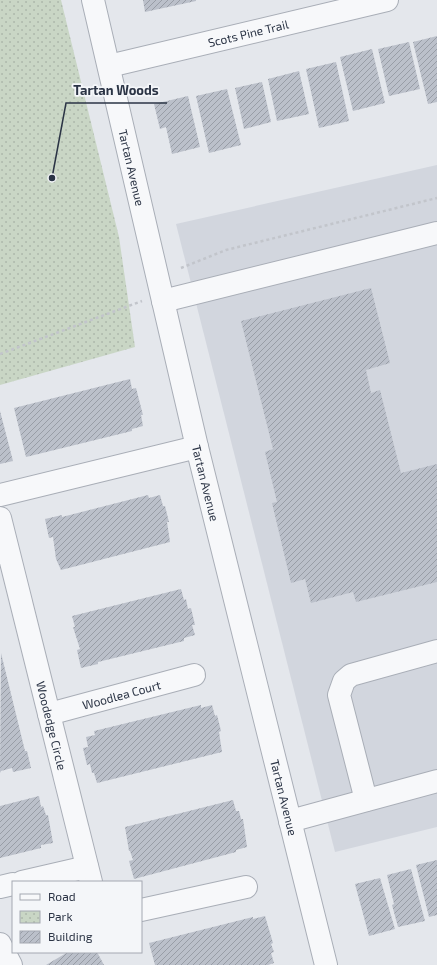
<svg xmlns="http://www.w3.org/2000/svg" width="437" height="965" viewBox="0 0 437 965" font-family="'Exo 2',sans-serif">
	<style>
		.built { fill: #d2d6de }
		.park { fill: url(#park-dots) }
		.building { fill: url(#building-hatch) }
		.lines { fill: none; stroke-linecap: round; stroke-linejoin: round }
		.minor-casing { stroke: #a9aeb7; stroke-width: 24 }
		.path { stroke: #c2c5cb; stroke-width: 2.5; stroke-dasharray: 3 3; stroke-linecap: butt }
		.minor { stroke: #f7f8fa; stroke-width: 22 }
		.labels { text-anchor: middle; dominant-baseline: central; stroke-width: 3.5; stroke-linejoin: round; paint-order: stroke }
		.street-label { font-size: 12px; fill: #2b3445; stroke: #f4f6f9 }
		.leader { fill: none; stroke: #2b3445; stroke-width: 1.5 }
		.callout-dot { fill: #2b3445; stroke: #f4f6f9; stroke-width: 1.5 }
		.callout-label { font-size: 13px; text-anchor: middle; font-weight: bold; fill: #2b3445; stroke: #f4f6f9; stroke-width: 3.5; stroke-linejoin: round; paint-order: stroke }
	</style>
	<defs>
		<pattern id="park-dots" width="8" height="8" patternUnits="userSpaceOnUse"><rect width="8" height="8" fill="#c9d6c5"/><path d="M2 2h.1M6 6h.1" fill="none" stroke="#adb8ab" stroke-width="1.8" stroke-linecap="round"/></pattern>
		<pattern id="building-hatch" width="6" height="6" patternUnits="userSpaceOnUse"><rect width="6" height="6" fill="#bbc0ca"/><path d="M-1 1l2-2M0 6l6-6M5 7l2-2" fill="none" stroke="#989da6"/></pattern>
	</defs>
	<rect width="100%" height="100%" fill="#e4e7ec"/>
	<!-- built -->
	<polygon class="built" points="437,165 437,827 335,852 176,224"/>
	<!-- park -->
	<polygon class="park" points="0,0 61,0 119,237 135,347 0,385"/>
	<!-- building -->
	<g class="building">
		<polygon points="143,0 196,0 196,1 145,12"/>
		<polygon points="437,36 437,102 428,104 413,42"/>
		<polygon points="409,42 420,89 389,96 378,49"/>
		<polygon points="372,49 385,103 353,111 340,57"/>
		<polygon points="336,62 349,121 319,128 306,69"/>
		<polygon points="299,71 309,114 277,121 268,79"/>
		<polygon points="262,82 271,122 244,129 235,88"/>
		<polygon points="227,89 241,145 209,153 196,96"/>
		<polygon points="188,96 200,147 172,154 166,127 160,129 154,104"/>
		<polygon points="371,288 390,363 366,370 371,393 380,390 401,473 437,464 437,582 356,602 353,592 311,603 305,579 291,583 272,503 277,502 265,452 273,449 241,321"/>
		<polygon points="130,379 132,389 136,388 143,415 141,415 143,426 132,429 132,431 26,457 14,408"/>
		<polygon points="0,411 13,461 0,464"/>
		<polygon points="148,495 149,498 160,495 163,506 165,506 169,522 167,522 170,542 61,570 56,559 53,537 49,538 45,519 62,515 62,517"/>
		<polygon points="181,589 184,600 186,599 188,609 191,608 195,625 192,625 195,635 184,638 184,641 98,662 98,664 81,668 77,650 80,649 73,627 75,627 72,616"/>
		<polygon points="1,653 25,751 27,751 31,768 13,772 12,768 1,771 0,773"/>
		<polygon points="201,705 201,708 212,705 215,716 217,715 221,731 219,732 222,752 97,783 94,773 92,773 90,764 87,765 83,748 88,747 86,737 95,735 94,731"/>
		<polygon points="39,796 41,807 43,806 46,815 48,815 53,843 41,845 41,848 0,858 0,806"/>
		<polygon points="233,800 236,811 239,811 241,819 243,819 247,847 236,850 236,852 134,879 129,861 133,860 130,851 129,851 125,827"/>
		<polygon points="437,860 437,915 429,917 416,865"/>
		<polygon points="411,869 425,921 398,927 392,905 394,904 387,875"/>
		<polygon points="380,878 395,929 369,936 355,884"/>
		<polygon points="265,916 273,943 271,944 274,952 271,953 274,963 268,965 155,965 149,943 253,917 253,919"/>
		<polygon points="68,952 97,952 104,965 46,965"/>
	</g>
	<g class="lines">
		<defs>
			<g id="minor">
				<path id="s1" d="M93,0L197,447L326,965"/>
				<path id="s2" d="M109,66L387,0"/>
				<polyline points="163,301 437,233"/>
				<polyline points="0,495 197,447"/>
				<path id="s3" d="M0,518L91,882"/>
				<path id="s4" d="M49,714L194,675"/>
				<polyline points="366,800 339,695 344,681 351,675 437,651"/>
				<polyline points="290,821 437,781"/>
				<polyline points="22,882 87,867"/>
				<polyline points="0,887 13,884"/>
				<polyline points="141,910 246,887"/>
				<polyline points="0,944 11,965"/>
			</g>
		</defs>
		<!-- minor casing -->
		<use href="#minor" class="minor-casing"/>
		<!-- path -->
		<g class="path">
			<polyline points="181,268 226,250 437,198"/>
			<polyline points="0,354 142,301"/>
		</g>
		<!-- minor -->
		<use href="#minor" class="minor"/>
	</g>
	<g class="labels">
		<!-- street labels -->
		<g class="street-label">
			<text stroke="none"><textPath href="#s2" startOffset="143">Scots Pine Trail</textPath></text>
			<text stroke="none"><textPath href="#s1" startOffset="172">Tartan Avenue</textPath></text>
			<text stroke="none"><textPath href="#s1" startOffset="496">Tartan Avenue</textPath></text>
			<text stroke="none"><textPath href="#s4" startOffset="75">Woodlea Court</textPath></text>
			<text stroke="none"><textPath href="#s3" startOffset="214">Woodedge Circle</textPath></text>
			<text stroke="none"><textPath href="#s1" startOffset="820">Tartan Avenue</textPath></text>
		</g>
	</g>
	<!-- callouts -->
	<path class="leader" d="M52 178L66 103H167"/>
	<circle class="callout-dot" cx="52" cy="178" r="4"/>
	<g class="callout-label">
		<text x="116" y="95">Tartan Woods</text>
	</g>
	<!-- legend -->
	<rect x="12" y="881" width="130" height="72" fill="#f4f6f9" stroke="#a4a8b1"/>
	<rect x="20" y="894" width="20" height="6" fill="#f7f8fa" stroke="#a4a8b1"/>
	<text x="48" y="901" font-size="12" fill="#2b3445">Road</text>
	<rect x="20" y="911" width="20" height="12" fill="url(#park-dots)" stroke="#a4a8b1"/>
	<text x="48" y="921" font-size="12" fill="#2b3445">Park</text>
	<rect x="20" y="931" width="20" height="12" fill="url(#building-hatch)" stroke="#a4a8b1"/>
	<text x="48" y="941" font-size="12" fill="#2b3445">Building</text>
</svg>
